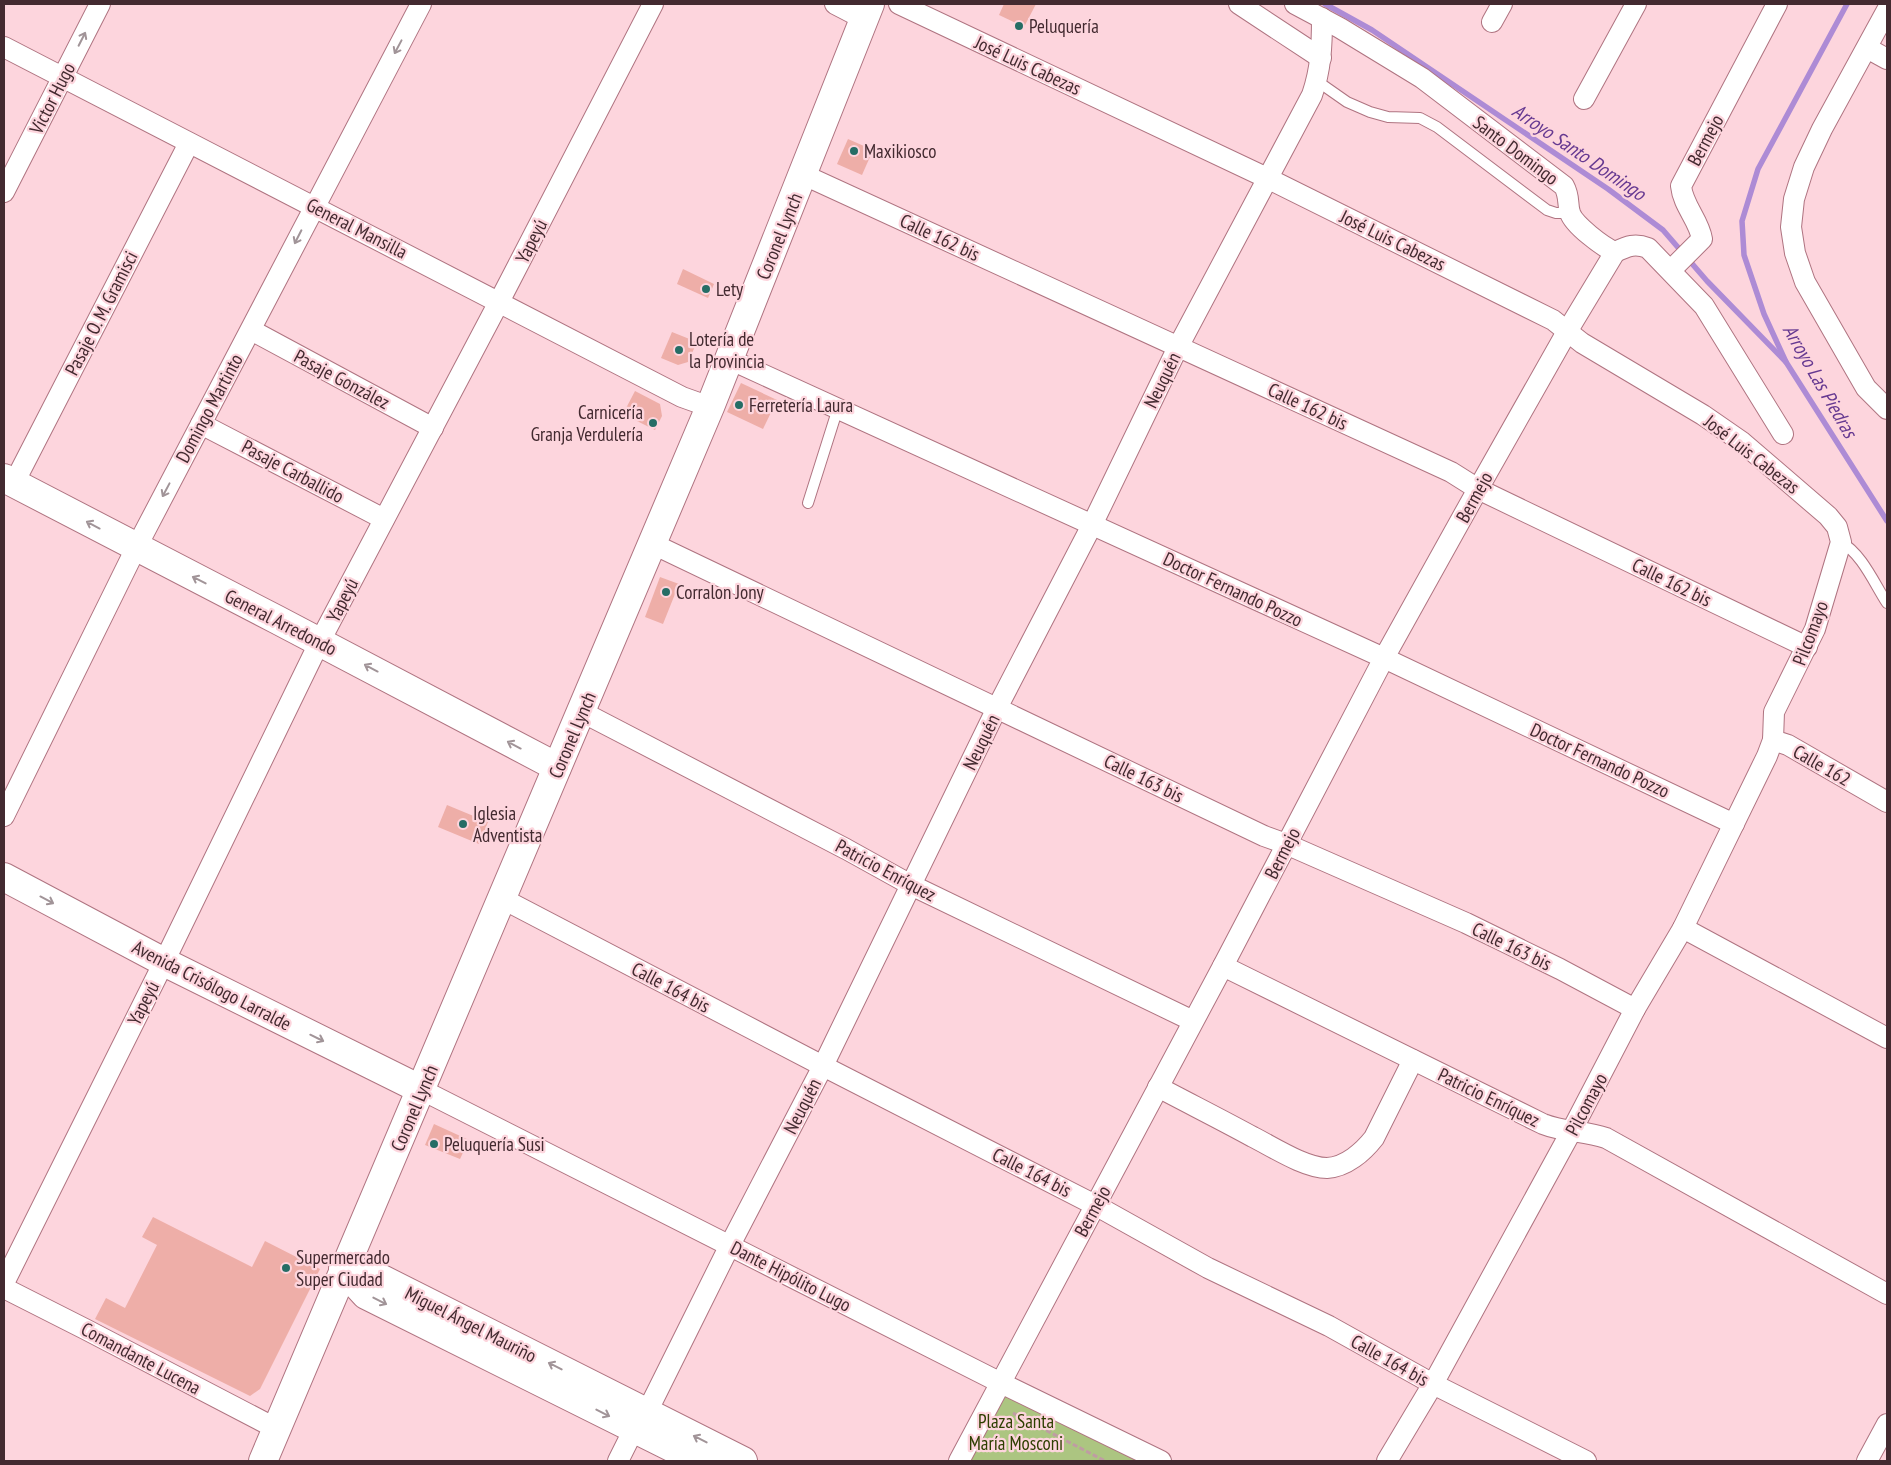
<svg xmlns="http://www.w3.org/2000/svg" width="1891" height="1465" viewBox="0 0 1891 1465" font-family="'PT Sans Narrow',sans-serif">
	<style>
		.green { fill: #acc581 }
		.lines { fill: none; stroke-linecap: round; stroke-linejoin: round }
		.stream { stroke: #ad8bd5; stroke-width: 5.5 }
		.building { fill: #eeaea8 }
		.lane-casing { stroke: #af7481; stroke-width: 12 }
		.street-casing { stroke: #af7481; stroke-width: 22 }
		.secondary-casing { stroke: #af7481; stroke-width: 30 }
		.path { stroke: #bf9ca3; stroke-width: 3; stroke-dasharray: 5 2.5; stroke-linecap: butt }
		.lane { stroke: #fff; stroke-width: 10 }
		.street { stroke: #fff; stroke-width: 20 }
		.secondary { stroke: #fff; stroke-width: 28 }
		.oneway { stroke: #a19498 }
		.poi-dot { fill: #256d65; stroke: #fdd5dd; stroke-width: 2 }
		.labels { text-anchor: middle; dominant-baseline: central; stroke-width: 4.5; stroke-linejoin: round; paint-order: stroke }
		.poi-label { font-size: 19px; fill: #432a30; stroke: #fdd5dd; text-anchor: start }
		.street-label { font-size: 19px; fill: #432a30; stroke: #fdd5dd }
		.park-label { font-size: 19px; fill: #2e3f00; stroke: #fdd5dd }
		.water-label { font-size: 20px; font-style: italic; fill: #663991; stroke: #fdd5dd }
	</style>
	<rect width="100%" height="100%" fill="#fdd5dd"/>
	<!-- green -->
	<polygon class="green" points="1012,1395 1138,1461 968,1461 1005,1396"/>
	<g class="lines">
		<!-- stream -->
		<g class="stream">
			<polyline points="1325,4 1372,30 1608,189 1663,230 1707,281 1786,362"/>
			<polyline points="1847,4 1758,169 1742,221 1744,255 1764,314 1786,362 1887,521"/>
		</g>
	</g>
	<!-- building -->
	<g class="building">
		<polygon points="1004,4 1036,4 1024,27 999,15"/>
		<polygon points="848,139 873,150 862,175 837,164"/>
		<polygon points="683,269 714,284 708,298 677,284"/>
		<polygon points="672,332 697,342 688,362 678,365 661,358"/>
		<polygon points="741,383 777,400 763,429 727,412"/>
		<polygon points="635,391 660,404 662,416 655,430 623,414"/>
		<polygon points="660,577 679,584 663,624 645,617"/>
		<polygon points="447,805 488,822 479,844 438,827"/>
		<polygon points="434,1124 469,1140 460,1159 425,1145"/>
		<polygon points="153,1217 252,1267 265,1241 320,1269 260,1389 250,1396 95,1319 106,1298 125,1308 157,1245 142,1237"/>
	</g>
	<g class="lines">
		<defs>
			<g id="lane">
				<polyline points="1317,81 1347,102 1370,112 1388,117 1420,118 1437,127 1547,210 1556,213 1570,213"/>
				<polyline points="808,503 838,408"/>
				<path d="M1841,542C1862,554 1874,583 1887,603"/>
			</g>
			<g id="street">
				<polyline points="835,4 864,19"/>
				<polyline points="899,4 1267,178 1553,320 1582,343 1703,415 1742,442 1828,516 1837,527 1841,542 1815,629 1774,712 1773,740 1788,745 1887,802"/>
				<polyline points="1239,4 1321,58"/>
				<path d="M1295,4L1340,28L1422,78L1564,186C1570,197 1567,203 1570,213C1574,225 1603,247 1615,252C1628,246 1635,243 1648,248L1704,306L1783,434"/>
				<polyline points="1887,10 1822,129 1804,167 1794,199 1791,227 1795,253 1805,282 1866,388 1887,409"/>
				<polyline points="1492,22 1502,4"/>
				<polyline points="4,47 682,397 710,407"/>
				<polyline points="1867,48 1887,59"/>
				<polyline points="1584,99 1636,4"/>
				<polyline points="804,175 1451,472 1478,489 1807,647"/>
				<polyline points="4,192 100,4"/>
				<path d="M1671,270L1702,239C1699,220 1683,206 1681,186L1777,4"/>
				<polyline points="251,330 433,428"/>
				<polyline points="729,359 1384,658 1734,824"/>
				<polyline points="201,424 384,519"/>
				<polyline points="14,483 189,143"/>
				<polyline points="653,544 1264,836 1286,844 1466,923 1560,969 1635,1009"/>
				<polyline points="582,712 846,849 911,885 1193,1021"/>
				<polyline points="4,816 136,548 421,4"/>
				<polyline points="503,899 823,1066 1095,1205 1208,1268 1329,1326 1433,1384 1586,1461"/>
				<polyline points="1683,928 1887,1038"/>
				<path d="M1223,966L1543,1124C1563,1132 1585,1131 1606,1138L1887,1294"/>
				<path d="M1158,1087C1190,1104 1222,1120 1253,1137C1273,1147 1305,1168 1327,1168C1346,1167 1363,1152 1374,1138L1413,1060"/>
				<polyline points="422,1090 1001,1383 1161,1461"/>
				<polyline points="4,1283 164,962 320,641 499,302 653,4"/>
				<polyline points="4,1288 85,1329 277,1429"/>
				<path d="M618,1461L634,1429L647,1412L730,1245L823,1066L997,708L1092,525L1178,347L1312,95C1321,69 1322,45 1322,18"/>
				<polyline points="959,1461 1223,966 1384,658 1478,489 1568,330 1615,252"/>
				<polyline points="1387,1461 1433,1384 1572,1130 1635,1009 1683,928 1767,756 1773,740"/>
				<polyline points="1867,1461 1887,1424"/>
			</g>
			<g id="secondary">
				<path d="M4,478C189,574 373,669 557,767"/>
				<polyline points="4,877 164,962 422,1090"/>
				<polyline points="343,1270 376,1276 743,1461"/>
				<polyline points="343,1270 366,1295 699,1461"/>
				<polyline points="263,1461 710,407 870,4"/>
			</g>
		</defs>
		<!-- lane casing -->
		<use href="#lane" class="lane-casing"/>
		<!-- street casing -->
		<use href="#street" class="street-casing"/>
		<!-- secondary casing -->
		<use href="#secondary" class="secondary-casing"/>
		<!-- path -->
		<polyline class="path" points="1013,1413 1105,1461"/>
		<!-- lane -->
		<use href="#lane" class="lane"/>
		<!-- street -->
		<use href="#street" class="street"/>
		<!-- secondary -->
		<use href="#secondary" class="secondary"/>
	</g>
	<!-- one-way arrows -->
	<defs><path id="oneway-shaft" d="M-6 0H5M1.5-3L5.5 0L1.5 3" fill="none" stroke-width="1.6" stroke-linecap="round" stroke-linejoin="round" transform="scale(1.25)"/></defs>
	<g class="oneway">
		<use href="#oneway-shaft" transform="translate(82 39) rotate(-63)"/>
		<use href="#oneway-shaft" transform="translate(398 47) rotate(118)"/>
		<use href="#oneway-shaft" transform="translate(298 237) rotate(117)"/>
		<use href="#oneway-shaft" transform="translate(166 490) rotate(118)"/>
		<use href="#oneway-shaft" transform="translate(93 525) rotate(-152)"/>
		<use href="#oneway-shaft" transform="translate(199 580) rotate(-153)"/>
		<use href="#oneway-shaft" transform="translate(371 668) rotate(-152)"/>
		<use href="#oneway-shaft" transform="translate(514 745) rotate(-152)"/>
		<use href="#oneway-shaft" transform="translate(47 900) rotate(28)"/>
		<use href="#oneway-shaft" transform="translate(317 1038) rotate(26)"/>
		<use href="#oneway-shaft" transform="translate(380 1301) rotate(27)"/>
		<use href="#oneway-shaft" transform="translate(555 1366) rotate(-153)"/>
		<use href="#oneway-shaft" transform="translate(603 1413) rotate(27)"/>
		<use href="#oneway-shaft" transform="translate(700 1439) rotate(-153)"/>
	</g>
	<!-- markers -->
	<g class="poi-dot">
		<circle cx="1019" cy="26" r="5"/>
		<circle cx="854" cy="151" r="5"/>
		<circle cx="706" cy="289" r="5"/>
		<circle cx="679" cy="350" r="5"/>
		<circle cx="739" cy="405" r="5"/>
		<circle cx="653" cy="423" r="5"/>
		<circle cx="666" cy="592" r="5"/>
		<circle cx="463" cy="824" r="5"/>
		<circle cx="434" cy="1144" r="5"/>
		<circle cx="286" cy="1268" r="5"/>
	</g>
	<g class="labels">
		<!-- poi labels -->
		<g class="poi-label">
			<text x="1029" y="26">Peluquería</text>
			<text x="864" y="151">Maxikiosco</text>
			<text x="716" y="289">Lety</text>
			<text x="689" y="339">Lotería de<tspan x="689" dy="22">la Provincia</tspan></text>
			<text x="749" y="405">Ferretería Laura</text>
			<text x="643" y="412" text-anchor="end">Carnicería<tspan x="643" dy="22">Granja Verdulería</tspan></text>
			<text x="676" y="592">Corralon Jony</text>
			<text x="473" y="813">Iglesia<tspan x="473" dy="22">Adventista</tspan></text>
			<text x="444" y="1144">Peluquería Susi</text>
			<text x="296" y="1257">Supermercado<tspan x="296" dy="22">Super Ciudad</tspan></text>
		</g>
		<!-- street labels -->
		<g class="street-label">
			<text transform="translate(1028 65) rotate(25)">José Luis Cabezas</text>
			<text transform="translate(52 98) rotate(-63)">Victor Hugo</text>
			<text transform="translate(1705 140) rotate(-62)">Bermejo</text>
			<text transform="translate(1516 150) rotate(37)">Santo Domingo</text>
			<text transform="translate(357 228) rotate(27)">General Mansilla</text>
			<text transform="translate(779 236) rotate(-68)">Coronel Lynch</text>
			<text transform="translate(940 237) rotate(25)">Calle 162 bis</text>
			<text transform="translate(1393 240) rotate(26)">José Luis Cabezas</text>
			<text transform="translate(531 241) rotate(-63)">Yapeyú</text>
			<text transform="translate(101 313) rotate(-63)">Pasaje O. M. Gramisci</text>
			<text transform="translate(342 379) rotate(28)">Pasaje González</text>
			<text transform="translate(1162 380) rotate(-64)">Neuquén</text>
			<text transform="translate(1308 406) rotate(25)">Calle 162 bis</text>
			<text transform="translate(209 408) rotate(-62)">Domingo Martinto</text>
			<text transform="translate(1752 454) rotate(38)">José Luis Cabezas</text>
			<text transform="translate(293 471) rotate(28)">Pasaje Carballido</text>
			<text transform="translate(1474 497) rotate(-61)">Bermejo</text>
			<text transform="translate(1672 582) rotate(26)">Calle 162 bis</text>
			<text transform="translate(1233 589) rotate(25)">Doctor Fernando Pozzo</text>
			<text transform="translate(342 600) rotate(-63)">Yapeyú</text>
			<text transform="translate(281 622) rotate(27)">General Arredondo</text>
			<text transform="translate(1810 633) rotate(-69)">Pilcomayo</text>
			<text transform="translate(572 735) rotate(-67)">Coronel Lynch</text>
			<text transform="translate(981 742) rotate(-64)">Neuquén</text>
			<text transform="translate(1600 760) rotate(25)">Doctor Fernando Pozzo</text>
			<text transform="translate(1822 765) rotate(30)">Calle 162</text>
			<text transform="translate(1144 778) rotate(26)">Calle 163 bis</text>
			<text transform="translate(1282 853) rotate(-63)">Bermejo</text>
			<text transform="translate(886 870) rotate(28)">Patricio Enríquez</text>
			<text transform="translate(1512 946) rotate(26)">Calle 163 bis</text>
			<text transform="translate(212 985) rotate(27)">Avenida Crisólogo Larralde</text>
			<text transform="translate(671 987) rotate(28)">Calle 164 bis</text>
			<text transform="translate(143 1003) rotate(-63)">Yapeyú</text>
			<text transform="translate(1489 1097) rotate(26)">Patricio Enríquez</text>
			<text transform="translate(1586 1104) rotate(-62)">Pilcomayo</text>
			<text transform="translate(802 1106) rotate(-63)">Neuquén</text>
			<text transform="translate(414 1108) rotate(-67)">Coronel Lynch</text>
			<text transform="translate(1032 1172) rotate(27)">Calle 164 bis</text>
			<text transform="translate(1092 1211) rotate(-62)">Bermejo</text>
			<text transform="translate(791 1276) rotate(27)">Dante Hipólito Lugo</text>
			<text transform="translate(471 1324) rotate(27)">Miguel Ángel Mauriño</text>
			<text transform="translate(141 1358) rotate(28)">Comandante Lucena</text>
			<text transform="translate(1390 1360) rotate(29)">Calle 164 bis</text>
		</g>
		<!-- park labels -->
		<g class="park-label">
			<text x="1016" y="1421">Plaza Santa<tspan x="1016" dy="22">María Mosconi</tspan></text>
		</g>
		<!-- water labels -->
		<g class="water-label">
			<text transform="translate(1579 152) rotate(34)">Arroyo Santo Domingo</text>
			<text transform="translate(1820 381) rotate(60)">Arroyo Las Piedras</text>
		</g>
	</g>
	<!-- border -->
	<rect width="1891" height="1465" fill="none" stroke="#432a30" stroke-width="10"/>
</svg>
